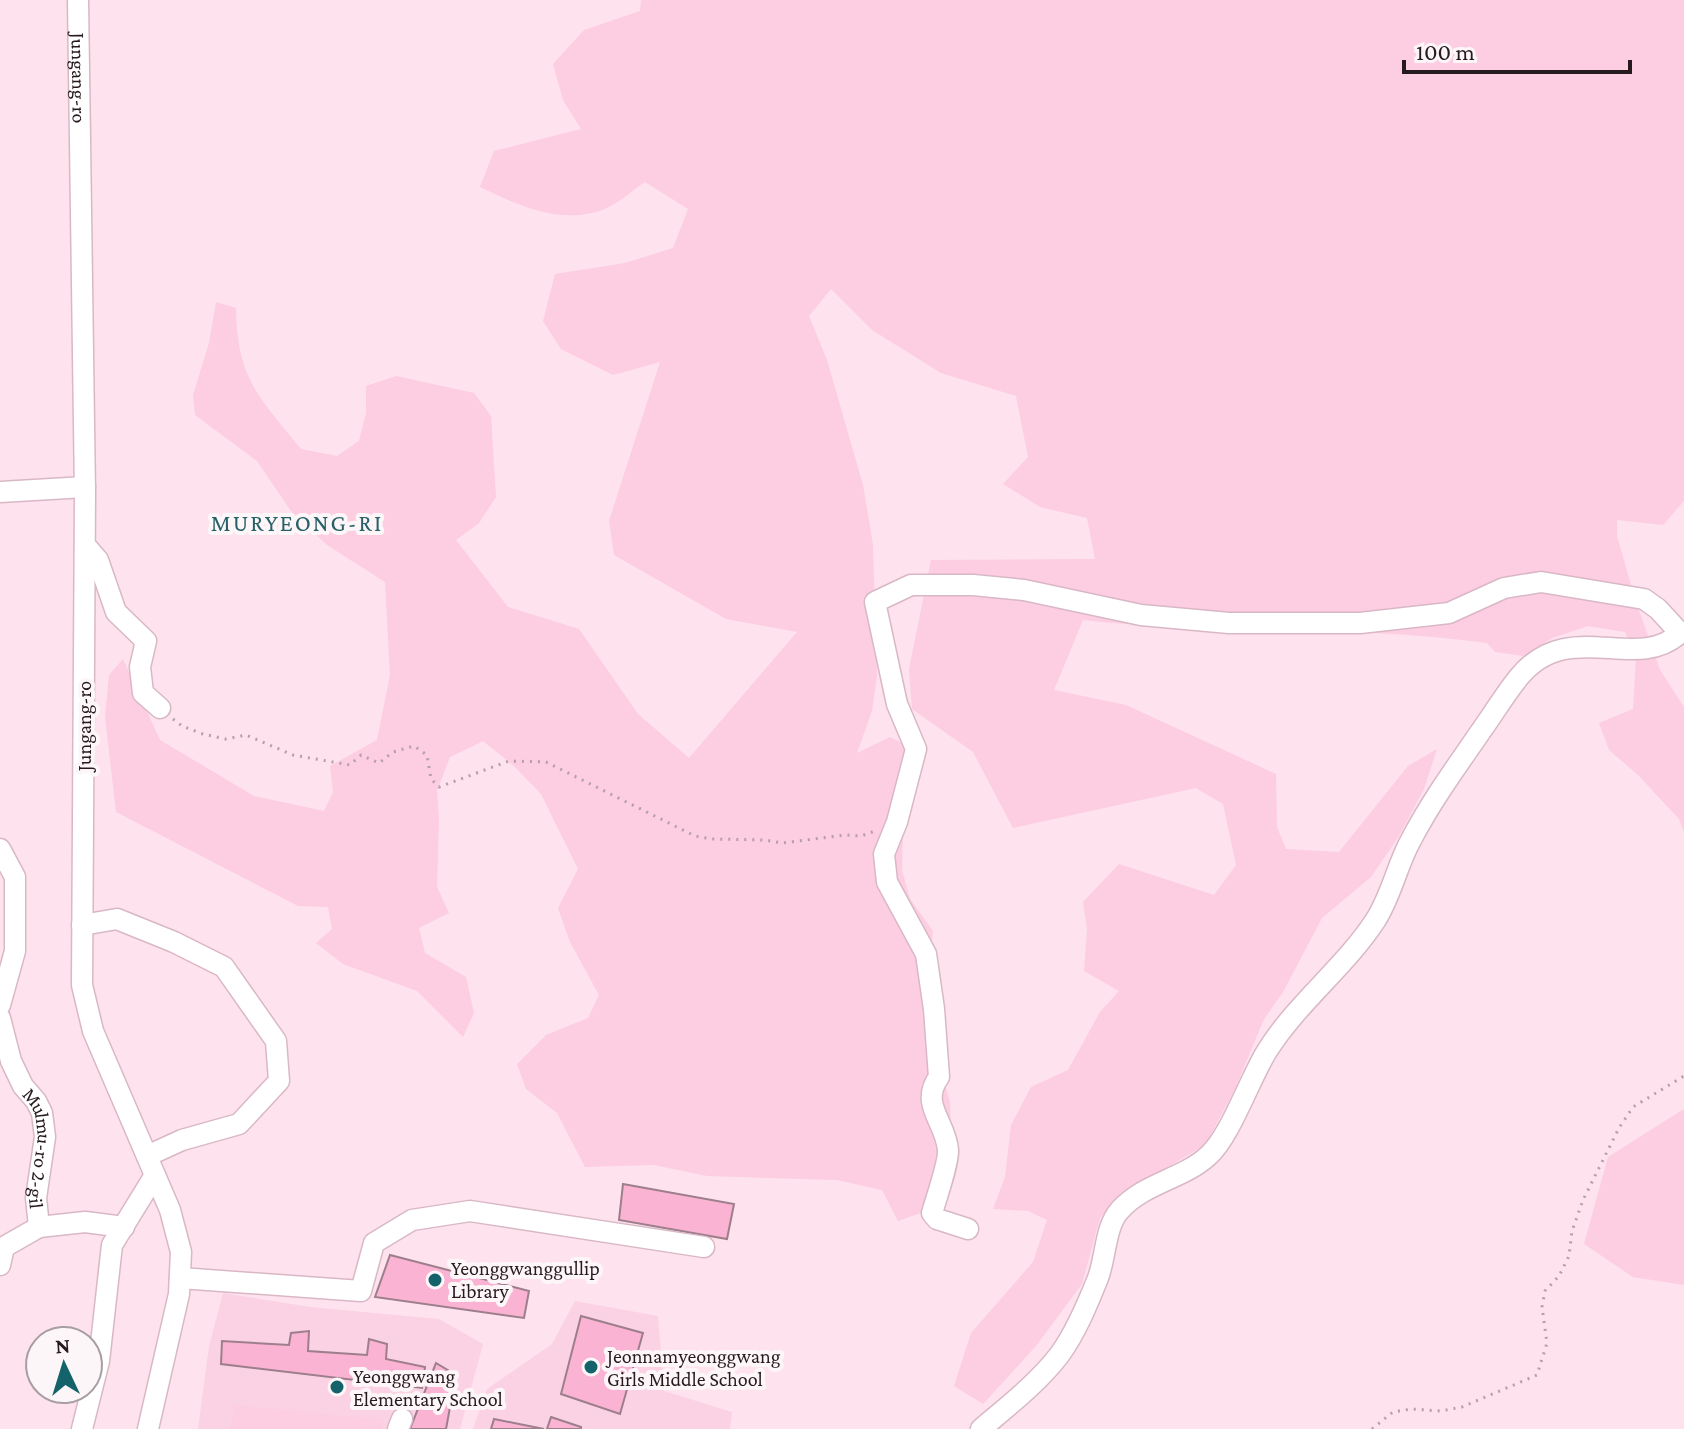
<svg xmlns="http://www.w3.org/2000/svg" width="1684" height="1429" viewBox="0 0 1684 1429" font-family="'Crimson Pro',serif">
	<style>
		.built { fill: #fbd2e3 }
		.green { fill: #fdcde1 }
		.building { fill: #fbb3d3; stroke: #9d7e8b; stroke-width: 2 }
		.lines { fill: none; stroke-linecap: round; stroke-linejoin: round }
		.minor-casing { stroke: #d9b8c6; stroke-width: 23 }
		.path { stroke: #b59fa8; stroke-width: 3; stroke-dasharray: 2 6; stroke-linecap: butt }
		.minor { stroke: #fff; stroke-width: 20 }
		.poi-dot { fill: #14636a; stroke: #fdf6f9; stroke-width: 3 }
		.labels { text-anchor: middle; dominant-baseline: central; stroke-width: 8; stroke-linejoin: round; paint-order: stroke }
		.street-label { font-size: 20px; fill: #261a1f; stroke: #fdf6f9 }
		.poi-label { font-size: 20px; fill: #261a1f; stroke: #fdf6f9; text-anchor: start }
		.quarter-label { font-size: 24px; letter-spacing: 2px; fill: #276066; stroke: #fdf6f9 }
	</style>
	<rect width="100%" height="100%" fill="#fee2ed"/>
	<!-- built -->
	<g class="built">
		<polygon points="223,1293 310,1307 439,1319 483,1344 460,1429 198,1429 209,1346"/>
		<polygon points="575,1301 658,1316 664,1391 732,1412 730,1429 473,1429 487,1389 552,1344"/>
	</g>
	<!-- green -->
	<g class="green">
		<path d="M641,0H1684V501L1663,525L1617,520V536L1635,599L1660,670L1684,707V832L1679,819L1638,775L1609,750L1599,723L1633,709L1636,657L1625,632L1588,626L1552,638L1524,656L1495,652L1487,643C1353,624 1217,635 1083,620L1054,690L1126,705L1276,774L1277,827L1286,849L1339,852L1408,766L1437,749L1424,789L1399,836L1371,877L1322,918L1283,992L1264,1019L1234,1091L1205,1145L1122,1194L1100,1218L1082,1284L1036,1346L983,1404L954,1386L971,1333L1033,1262L1047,1220L1028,1211L993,1209L1005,1177L1011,1125L1031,1087L1068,1070L1100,1012L1119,991L1084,971L1087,929L1083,902L1119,864L1214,895L1236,865L1223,804L1196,788L1013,828L973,752L912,709L909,669L931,560L1095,559L1087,518L1040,507L1003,484L1028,457L1016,396L941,373L872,330L831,289L809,316L827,360L863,485L873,545L877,676L872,711L857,753L890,737L925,755L904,789L902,870L910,899L933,931L926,997L927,1023L950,1102L951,1139L935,1208L898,1221L882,1190L837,1180L707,1176L654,1165L585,1167L557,1113L526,1089L517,1064L546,1035L588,1018L599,995L570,942L558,908L578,869L541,794L514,766L483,741L450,757L437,791L439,818L437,887L449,913L419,928L425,953L466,977L474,1013L463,1037L417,991L343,964L316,943L332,929L328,907L298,906L116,812L105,717L109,675L123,659L160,740L254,796L324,811L333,792L330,766L377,740L390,675L385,582L327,545L291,511L257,461L195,415L193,395L209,343L216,302L236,308C237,379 259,397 301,449L337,456L359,441L366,413V386L396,376L474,393L491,416L496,497L479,523L456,540L508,607L579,629L638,714L689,758L797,632L726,619L614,555L609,521L660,362L613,375L561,349L543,321L555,274L625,263L673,248L688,209L645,182C631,191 617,205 602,210C561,225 517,205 480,187L494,151L581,129L563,100L553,64L584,30L640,11Z"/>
		<polygon points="1684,1109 1684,1285 1633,1277 1584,1244 1608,1157"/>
		<polygon points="234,1405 384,1420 381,1429 230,1429"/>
	</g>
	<!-- building -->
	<g class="building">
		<polygon points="623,1184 734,1204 727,1239 619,1220"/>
		<polygon points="390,1255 529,1291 524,1318 375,1297"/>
		<polygon points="581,1316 643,1333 620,1414 561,1394"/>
		<polygon points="309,1331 308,1351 367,1355 369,1339 387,1344 386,1359 425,1367 422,1388 221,1364 222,1341 289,1345 291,1333"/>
		<polygon points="436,1363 456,1375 446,1429 410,1429"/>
		<polygon points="551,1417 581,1427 581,1429 547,1429"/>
		<polygon points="494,1419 544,1429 491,1429"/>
	</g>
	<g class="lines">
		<defs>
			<g id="minor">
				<path id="s1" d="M78,0L85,494L82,985L93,1031L170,1210L181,1252L179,1294L148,1429"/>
				<polyline points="0,492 85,487"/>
				<polyline points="85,545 98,560 116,612 146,641 140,667 143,693 160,708"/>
				<polyline points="0,849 15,877 15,951 0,1005"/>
				<polyline points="82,925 117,919 174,942 224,967 276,1041 279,1081 239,1124 182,1140 147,1156"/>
				<path id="s2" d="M0,1018L11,1061L23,1086L36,1101L42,1113L45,1137L36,1198L39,1227L4,1247L0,1265"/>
				<polyline points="39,1227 85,1222 124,1227"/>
				<path d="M968,1229L937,1219L932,1213C936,1199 949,1162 948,1150C946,1122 919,1104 939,1077L934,1009L926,954L887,882L884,854L897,822L916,749L897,704L875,602L911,585H973L1024,590L1141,615L1229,623H1360L1449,613L1504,588L1541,582L1644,599L1658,609L1680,633C1636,674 1569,616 1519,677C1505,694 1494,713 1481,731C1457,766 1432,800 1412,838C1397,864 1392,895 1375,921C1344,968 1297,1003 1267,1051C1250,1078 1230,1137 1208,1156C1183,1179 1144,1183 1120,1210C1105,1226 1106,1257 1098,1278C1088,1303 1076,1332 1060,1354C1039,1382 1008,1406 981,1429"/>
				<polyline points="180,1278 361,1291 374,1243 412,1220 470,1211 704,1247"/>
				<polyline points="82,1429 99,1361 112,1245 155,1175"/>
				<polyline points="398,1429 402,1419"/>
			</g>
		</defs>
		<!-- minor casing -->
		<use href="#minor" class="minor-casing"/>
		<!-- path -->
		<g class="path">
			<polyline points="173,719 182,726 203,734 226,739 246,735 293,755 350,765 361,755 379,763 393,752 414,746 427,755 431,779 439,787 509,761 546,762 695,836 712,839 765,840 782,843 846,835 861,836 875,831"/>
			<polyline points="1372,1429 1393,1412 1411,1409 1441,1411 1462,1407 1537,1375 1547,1343 1542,1307 1545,1291 1559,1276 1569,1256 1572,1231 1583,1200 1619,1128 1633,1107 1684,1076"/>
		</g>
		<!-- minor -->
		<use href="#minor" class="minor"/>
	</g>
	<!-- markers -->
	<g class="poi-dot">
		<circle cx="435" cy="1280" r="8"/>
		<circle cx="591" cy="1367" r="8"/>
		<circle cx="337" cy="1387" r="8"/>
	</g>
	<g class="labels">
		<!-- street labels -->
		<g class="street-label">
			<text stroke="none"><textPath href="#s1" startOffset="78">Jungang-ro</textPath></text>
			<text transform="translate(84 726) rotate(-90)">Jungang-ro</text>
			<text stroke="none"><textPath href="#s2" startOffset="140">Mulmu-ro 2-gil</textPath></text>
		</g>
		<!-- poi labels -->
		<g class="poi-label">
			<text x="451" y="1268">Yeonggwanggullip<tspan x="451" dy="23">Library</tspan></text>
			<text x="607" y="1356">Jeonnamyeonggwang<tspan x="607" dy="23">Girls Middle School</tspan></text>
			<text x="353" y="1376">Yeonggwang<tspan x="353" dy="23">Elementary School</tspan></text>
		</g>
		<!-- quarter labels -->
		<g class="quarter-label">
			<text x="297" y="522">MURYEONG-RI</text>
		</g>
	</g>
	<!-- north arrow -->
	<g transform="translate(64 1365) rotate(356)"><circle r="38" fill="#fdf6f9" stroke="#a79ea2" stroke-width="2"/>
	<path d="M0-6L14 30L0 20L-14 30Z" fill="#14636a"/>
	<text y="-12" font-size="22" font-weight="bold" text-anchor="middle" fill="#261a1f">N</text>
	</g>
	<!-- scale -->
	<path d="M1404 60v12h226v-12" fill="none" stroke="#261a1f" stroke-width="4"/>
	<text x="1416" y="60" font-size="24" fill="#261a1f" stroke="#fdf6f9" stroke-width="6" paint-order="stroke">100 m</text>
</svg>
